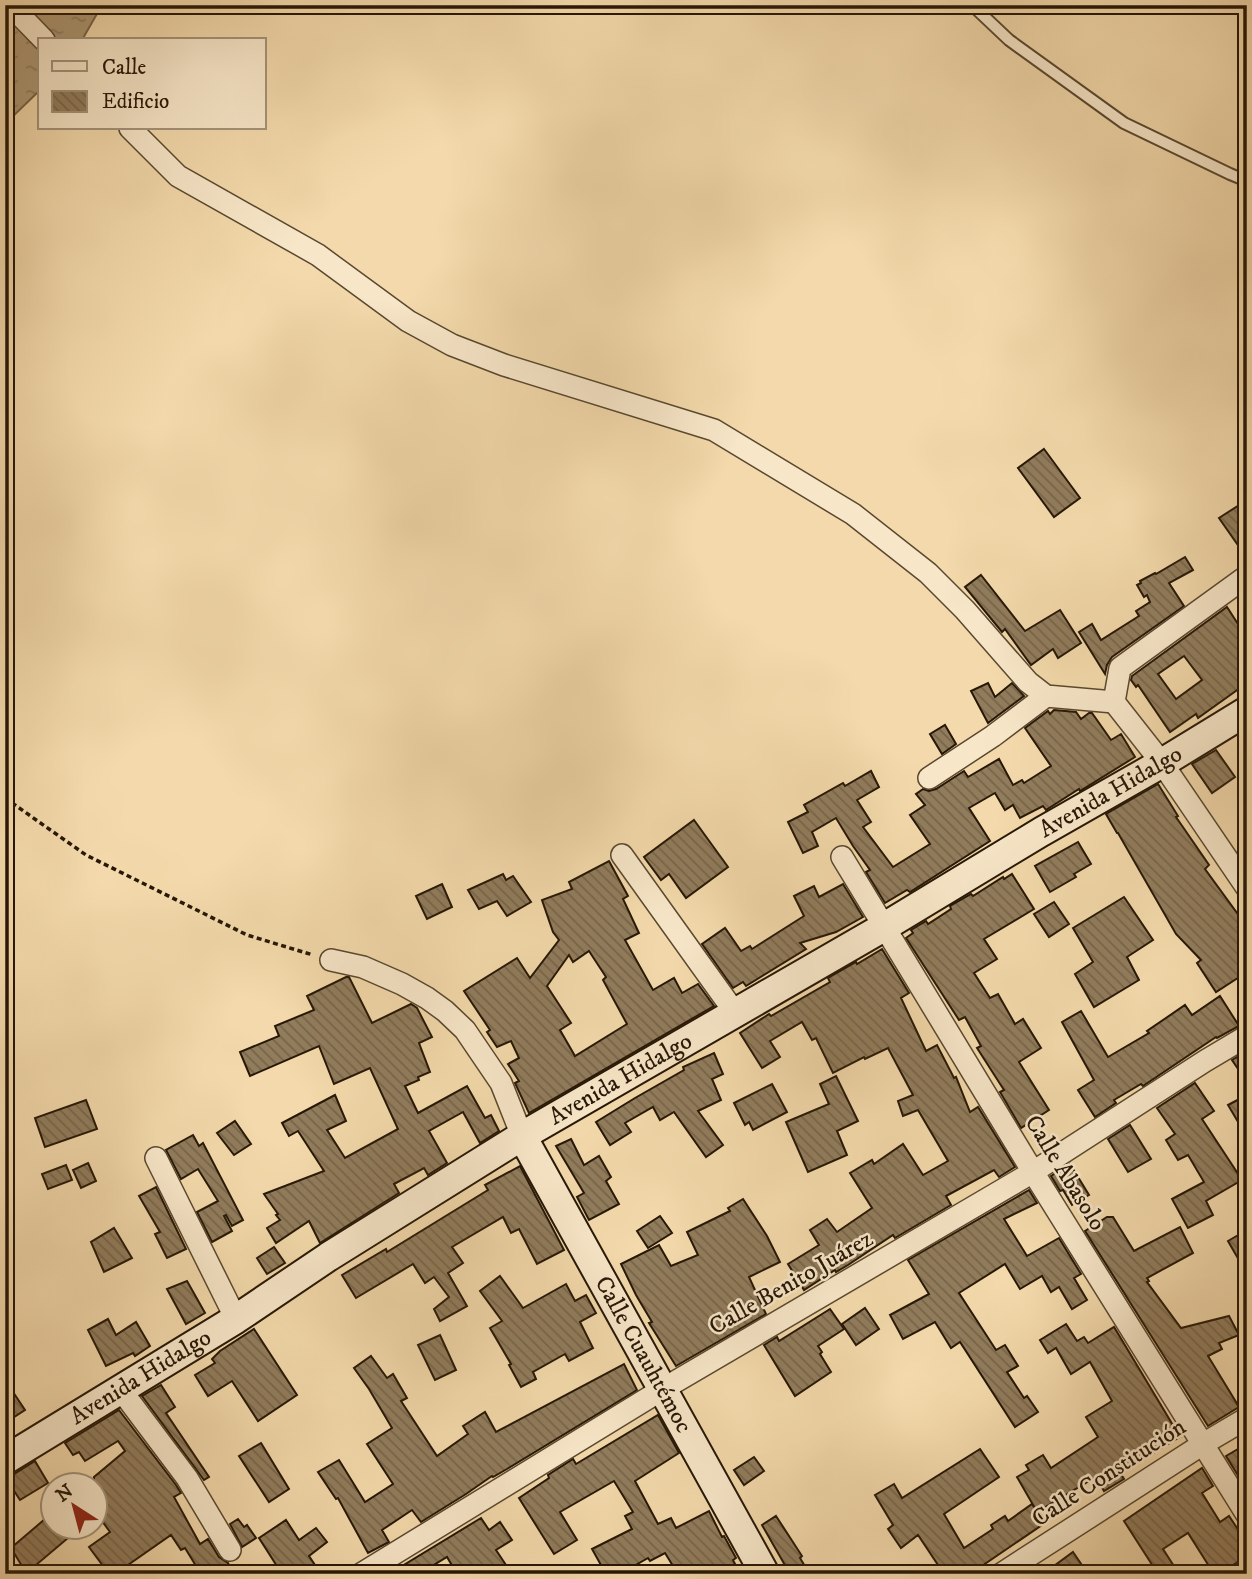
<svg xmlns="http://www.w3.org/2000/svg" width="1252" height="1579" viewBox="0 0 1252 1579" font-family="'IM FELL DW Pica',serif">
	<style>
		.water { fill: url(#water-ripples); stroke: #776447; stroke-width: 2 }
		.building { fill: url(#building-back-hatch); stroke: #261706; stroke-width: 2; fill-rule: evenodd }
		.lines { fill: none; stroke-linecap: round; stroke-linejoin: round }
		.lane-casing { stroke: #59482f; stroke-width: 14 }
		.street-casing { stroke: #59482f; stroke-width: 24 }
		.secondary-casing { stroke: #261706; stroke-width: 32 }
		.path { stroke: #261706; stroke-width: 3.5; stroke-dasharray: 5 3.5; stroke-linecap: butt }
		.lane { stroke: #f7e6c8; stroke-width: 10 }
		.street { stroke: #f7e6c8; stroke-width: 21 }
		.secondary { stroke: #f7e6c8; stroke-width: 28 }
		.labels { text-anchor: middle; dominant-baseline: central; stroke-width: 5; stroke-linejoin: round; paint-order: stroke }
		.street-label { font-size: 24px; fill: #261706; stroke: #f7e6c8 }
	</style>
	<defs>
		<pattern id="water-ripples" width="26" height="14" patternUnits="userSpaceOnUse" patternTransform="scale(1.75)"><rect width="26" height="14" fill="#ad9773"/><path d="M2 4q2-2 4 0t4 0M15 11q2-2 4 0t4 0" fill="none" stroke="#8d7a5c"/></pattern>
		<pattern id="building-back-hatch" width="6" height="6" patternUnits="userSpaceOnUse" patternTransform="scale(1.75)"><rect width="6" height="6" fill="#917c5c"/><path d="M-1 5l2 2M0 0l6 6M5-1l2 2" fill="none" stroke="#76654a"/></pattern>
	</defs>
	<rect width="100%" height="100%" fill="#f3d9ab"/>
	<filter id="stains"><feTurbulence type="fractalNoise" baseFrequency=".00286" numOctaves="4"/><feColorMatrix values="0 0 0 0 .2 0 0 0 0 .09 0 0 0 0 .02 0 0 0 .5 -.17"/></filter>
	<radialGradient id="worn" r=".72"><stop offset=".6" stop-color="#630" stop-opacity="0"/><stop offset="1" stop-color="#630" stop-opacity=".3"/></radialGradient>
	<!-- water -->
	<polygon class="water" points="5,5 102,5 82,40 40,40 40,90 5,124"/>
	<!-- building -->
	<g class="building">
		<polygon points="1044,449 1080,498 1054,517 1018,468"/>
		<polygon points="1247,500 1247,558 1219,518"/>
		<polygon points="1185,557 1193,570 1169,583 1184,606 1112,657 1107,665 1105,674 1079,632 1092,624 1101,640 1139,616 1136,611 1150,602 1147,595 1144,597 1137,585 1141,583 1140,581 1155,573 1156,574"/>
		<polygon points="981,575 1025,631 1060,610 1081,643 1058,658 1053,649 1031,665 1005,629 1002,632 965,587"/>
		<path d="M1227,607L1247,638V683L1198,718L1196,714L1170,732L1138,685L1136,687L1131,680L1132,676ZM1184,656L1202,680L1176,699L1158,674Z"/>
		<polygon points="988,683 995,697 1012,683 1024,696 988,723 971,691"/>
		<polygon points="1054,710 1076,712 1081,719 1089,713 1092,713 1111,740 1121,734 1135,757 1080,791 1079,789 1046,810 1043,806 1020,818 1013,805 1005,810 995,793 969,808 990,841 910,892 907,890 885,903 866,872 870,870 853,846 836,818 812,832 818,846 803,853 788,822 808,812 804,805 843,783 845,786 871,771 879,787 857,800 871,822 863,827 893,867 930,844 910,815 925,805 916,794 923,789 929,791 936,789 964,771 968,777 999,759 1013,785 1022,780 1024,783 1051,766 1025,728 1048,711 1050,714"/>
		<polygon points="945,725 956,744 942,754 930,734"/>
		<polygon points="1216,750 1235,777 1212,793 1192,764"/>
		<polygon points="1158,784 1178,816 1176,817 1209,865 1205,869 1245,924 1238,928 1247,941 1247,972 1216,992 1197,963 1201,960 1176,934 1118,833 1117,833 1106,814"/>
		<polygon points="694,820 728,867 686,898 669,874 661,880 644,857"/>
		<polygon points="1078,842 1091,864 1074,874 1076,877 1050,892 1035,866"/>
		<path d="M609,861L628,896L623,899L639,933L625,940L653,990L674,978L682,993L698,984L714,1006L529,1113L515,1083L519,1081L508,1064L519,1058L511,1041L497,1047L487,1032L490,1030L464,991L517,958L530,978L559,940L553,932L542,900L572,889L569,882ZM589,951L606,977L603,980L627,1024L575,1056L560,1030L571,1023L547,986L569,955L573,962Z"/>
		<polygon points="503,874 506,880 513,876 531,902 507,916 497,901 479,909 468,890"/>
		<polygon points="1012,874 1034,909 984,939 997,959 974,973 990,998 998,994 1015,1024 1023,1019 1041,1048 1019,1062 1049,1110 1021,1128 1000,1092 1004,1090 977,1048 981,1046 965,1017 959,1020 906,938 913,933 911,930 926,921 928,924 951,909 950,906 971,894 973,896 1003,877 1004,879"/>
		<polygon points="442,884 452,907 427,919 416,896"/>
		<polygon points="843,884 863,917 836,932 800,943 806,949 746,986 743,982 733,988 702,944 725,928 741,951 750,946 752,949 804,916 794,896 814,886 819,897"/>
		<polygon points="1124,897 1153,940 1127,957 1139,980 1094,1007 1075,974 1093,962 1073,928"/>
		<polygon points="1054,902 1069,924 1049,937 1034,914"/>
		<polygon points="882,949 909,993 901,998 926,1051 937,1045 954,1078 956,1077 970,1112 978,1107 1015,1167 999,1177 994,1170 946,1196 951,1205 895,1238 893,1235 848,1265 836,1272 835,1270 804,1290 788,1264 819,1245 810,1230 827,1219 837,1232 872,1208 850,1173 872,1160 874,1164 903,1144 923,1175 948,1161 918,1110 903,1116 898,1101 913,1095 888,1048 865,1059 864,1057 833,1073 816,1038 812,1040 802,1022 770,1041 780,1057 762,1068 740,1033 769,1014 771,1016 830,982 828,978 856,962 857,964"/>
		<polygon points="346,977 349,977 372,1023 411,1004 417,1008 432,1037 419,1043 430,1072 418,1077 419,1080 405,1086 418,1113 467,1086 485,1118 491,1115 499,1131 480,1143 463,1112 429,1131 447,1163 428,1175 424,1168 394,1184 399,1193 320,1243 309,1221 276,1243 267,1228 280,1220 276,1215 278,1214 264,1194 324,1171 298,1131 289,1136 282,1123 335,1095 346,1121 327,1130 345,1158 398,1129 370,1068 334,1084 319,1046 250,1076 240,1052 279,1036 275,1026 314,1010 307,996"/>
		<polygon points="1220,996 1239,1026 1217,1038 1216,1037 1143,1086 1141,1084 1114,1100 1116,1103 1095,1117 1078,1090 1094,1080 1062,1022 1081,1011 1108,1057 1149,1033 1147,1031 1185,1005 1192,1015"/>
		<polygon points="1247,1051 1247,1082 1232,1060"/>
		<polygon points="714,1053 723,1074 712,1079 721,1100 698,1111 723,1145 706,1157 674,1112 660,1120 653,1107 625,1123 631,1132 610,1145 596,1122 635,1098 684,1070 683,1067"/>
		<polygon points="836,1076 858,1121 837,1131 847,1155 808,1172 786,1122 829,1104 820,1084"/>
		<polygon points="1195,1083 1214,1111 1202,1119 1242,1180 1206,1201 1213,1215 1188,1228 1172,1199 1204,1182 1188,1155 1178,1160 1166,1140 1175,1134 1157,1108"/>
		<polygon points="772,1084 787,1112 753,1130 749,1122 745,1125 734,1103"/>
		<polygon points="1247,1095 1247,1137 1228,1105"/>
		<polygon points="86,1100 97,1129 45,1147 35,1118"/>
		<polygon points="235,1121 251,1144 234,1155 217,1133"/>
		<polygon points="1130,1125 1151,1159 1128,1172 1108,1139"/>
		<polygon points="193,1135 199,1146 203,1143 243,1220 232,1226 226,1215 224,1216 232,1231 212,1242 197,1212 218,1201 198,1169 181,1179 166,1150"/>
		<polygon points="571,1139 584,1165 599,1156 611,1177 606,1181 619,1204 589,1220 577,1197 584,1193 556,1146"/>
		<polygon points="88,1163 96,1181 81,1188 73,1170"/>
		<polygon points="1070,1164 1089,1195 1072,1205 1063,1190 1060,1191 1051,1176"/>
		<polygon points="66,1165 72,1180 48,1189 42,1174"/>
		<polygon points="520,1166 564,1250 537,1264 519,1229 511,1233 503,1217 452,1247 463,1263 448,1273 467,1306 440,1321 434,1309 449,1297 434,1277 425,1283 413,1264 356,1298 342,1275 386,1249 387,1252 488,1190 485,1185"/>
		<polygon points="156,1187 186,1249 167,1258 155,1234 160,1232 139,1196"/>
		<polygon points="1029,1190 1037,1203 1004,1219 1027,1256 1059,1238 1081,1274 1074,1278 1087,1300 1072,1309 1059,1287 1051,1292 1042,1276 1020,1289 1005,1264 959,1293 996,1350 1005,1345 1018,1366 1007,1372 1024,1398 1027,1396 1038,1412 1015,1427 960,1342 951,1348 935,1322 903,1339 890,1315 929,1294 908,1260"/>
		<polygon points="743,1199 767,1236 780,1262 749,1277 766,1314 676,1366 649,1323 652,1322 636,1295 621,1264 659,1245 671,1266 698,1255 687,1232 730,1211 728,1208"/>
		<polygon points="660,1216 672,1233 648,1248 637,1231"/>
		<polygon points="1107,1217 1113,1217 1134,1251 1180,1227 1193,1253 1147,1278 1149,1281 1147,1282 1181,1328 1229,1316 1239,1335 1219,1343 1222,1349 1208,1356 1239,1407 1208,1426 1085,1231"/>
		<polygon points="114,1228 132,1258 104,1272 91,1242"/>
		<polygon points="1247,1230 1247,1274 1228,1241"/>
		<polygon points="274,1247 285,1263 267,1274 257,1258"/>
		<polygon points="500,1276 523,1308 566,1284 575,1301 586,1295 596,1313 580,1322 593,1348 569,1361 565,1354 533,1372 536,1379 521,1387 509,1365 511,1364 490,1328 502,1321 480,1291"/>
		<polygon points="187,1281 205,1313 186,1324 167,1289"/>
		<polygon points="865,1308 879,1329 856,1345 842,1324"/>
		<polygon points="830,1309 844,1329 818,1346 822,1352 820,1354 831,1372 795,1396 764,1345 777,1337 779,1341"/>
		<polygon points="108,1319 116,1335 136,1322 150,1346 135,1356 133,1353 106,1366 88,1330"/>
		<polygon points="1066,1324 1077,1341 1084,1337 1088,1343 1114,1327 1180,1437 1146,1457 1145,1455 1119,1471 1124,1479 1104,1491 1096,1477 1037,1512 1045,1523 970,1574 944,1574 918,1535 901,1548 888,1529 893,1525 875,1495 894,1484 902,1498 980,1449 999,1477 944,1514 964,1548 993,1529 991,1525 1005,1516 1008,1521 1032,1504 1036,1510 1017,1477 1029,1470 1026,1465 1043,1455 1051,1468 1098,1437 1086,1417 1112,1401 1090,1362 1071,1374 1056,1348 1048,1353 1040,1340"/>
		<polygon points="254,1329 297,1395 258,1421 232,1381 208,1396 195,1375 215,1363 212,1359 220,1351"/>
		<polygon points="440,1335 456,1370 435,1380 418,1345"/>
		<polygon points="371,1356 387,1378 393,1374 407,1398 401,1401 437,1456 468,1434 463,1426 485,1412 496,1432 624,1364 637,1390 507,1469 493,1477 492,1476 466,1494 421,1522 412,1510 382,1530 389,1542 368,1553 338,1498 336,1499 318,1472 339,1460 365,1502 393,1484 367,1444 392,1428 369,1389 354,1368"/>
		<polygon points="5,1380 25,1410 5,1423"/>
		<polygon points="161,1385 175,1407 166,1413 209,1477 204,1480 142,1396"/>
		<polygon points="119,1410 176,1485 181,1493 174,1497 200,1544 208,1539 219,1557 228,1563 230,1567 218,1574 201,1574 185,1548 181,1550 171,1535 115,1574 109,1574 89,1547 110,1532 94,1510 94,1477 125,1451 118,1441 85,1461 79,1452 73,1455 65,1443"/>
		<polygon points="658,1415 679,1453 635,1481 658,1524 671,1518 676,1528 709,1511 722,1537 724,1536 736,1558 733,1560 740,1574 678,1574 665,1553 650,1561 648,1558 620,1574 606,1574 592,1549 632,1529 625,1516 633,1512 614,1481 560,1512 577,1540 554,1554 519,1498 549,1478 548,1475 573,1459 576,1464"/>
		<polygon points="261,1443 289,1489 269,1502 239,1456"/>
		<polygon points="1238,1449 1247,1463 1247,1490 1226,1456"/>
		<polygon points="754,1457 764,1471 744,1485 734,1470"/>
		<polygon points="35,1461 48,1483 20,1500 5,1477 14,1474"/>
		<polygon points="1202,1468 1213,1486 1202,1493 1220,1522 1229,1516 1247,1543 1247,1556 1219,1574 1214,1574 1188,1533 1163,1549 1179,1574 1158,1574 1124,1521"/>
		<polygon points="52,1513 52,1527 81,1527 36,1565 25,1571 11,1548"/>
		<polygon points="776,1516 802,1556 800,1558 806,1568 796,1574 790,1574 762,1525"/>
		<polygon points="481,1518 489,1530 500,1522 512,1540 496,1550 508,1568 500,1574 457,1574 447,1557 419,1574 389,1574"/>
		<polygon points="238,1519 244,1527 247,1525 256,1538 242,1547 230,1524"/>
		<polygon points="286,1520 299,1540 316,1528 327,1542 309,1556 321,1574 282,1574 259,1538"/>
		<polygon points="1073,1552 1088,1574 1043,1574"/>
	</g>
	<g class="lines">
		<defs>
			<polyline id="lane" points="972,5 1009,40 1124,123 1230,174 1247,181"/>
			<g id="street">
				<polyline points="10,5 44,40"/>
				<polyline points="130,128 178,176 318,255 408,321 452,345 504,365 714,430 853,514 928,573 965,610 1028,682 1046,696 1114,702"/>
				<polyline points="1247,576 1120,668 1114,702 1162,763 1247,888"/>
				<polyline points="929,778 993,736 1046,696"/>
				<polyline points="622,855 736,1014"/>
				<polyline points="842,857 1033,1172 1247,1515"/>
				<polyline points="331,960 363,967 402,984 427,998 445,1011 465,1030 501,1083 522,1136"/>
				<polyline points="156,1158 236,1319"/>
				<polyline points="121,1390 187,1478 230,1550"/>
				<polyline points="361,1574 663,1389 1033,1172 1205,1061 1247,1036"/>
				<polyline points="1001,1574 1203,1444 1247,1418"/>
			</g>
			<g id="secondary">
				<path id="s1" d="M522,1136L765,1574"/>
				<path id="s2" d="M5,1460L236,1319L328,1257L522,1136L884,927L1041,832L1162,763L1247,711"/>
			</g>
		</defs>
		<!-- lane casing -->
		<use href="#lane" class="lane-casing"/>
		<!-- street casing -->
		<use href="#street" class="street-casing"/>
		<!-- secondary casing -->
		<use href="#secondary" class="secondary-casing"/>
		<!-- path -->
		<polyline class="path" points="5,798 86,855 247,935 313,955"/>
		<!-- lane -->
		<use href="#lane" class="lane"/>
		<!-- street -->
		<use href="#street" class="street"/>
		<!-- secondary -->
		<use href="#secondary" class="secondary"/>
	</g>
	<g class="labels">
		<!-- street labels -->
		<g class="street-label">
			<text stroke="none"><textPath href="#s2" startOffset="1292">Avenida Hidalgo</textPath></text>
			<text stroke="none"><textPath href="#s2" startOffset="724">Avenida Hidalgo</textPath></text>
			<text transform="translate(1065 1173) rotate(58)">Calle Abasolo</text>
			<text transform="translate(791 1283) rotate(-30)">Calle Benito Juárez</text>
			<text stroke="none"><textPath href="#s1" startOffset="250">Calle Cuauhtémoc</textPath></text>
			<text stroke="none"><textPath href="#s2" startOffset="159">Avenida Hidalgo</textPath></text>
			<text transform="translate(1109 1473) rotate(-33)">Calle Constitución</text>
		</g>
	</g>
	<!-- margin -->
	<rect width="1252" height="1579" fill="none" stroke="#f3d9ab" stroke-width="28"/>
	<rect x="7" y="7" width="1238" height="1565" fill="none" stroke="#261706" stroke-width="3.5"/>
	<rect x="14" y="14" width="1224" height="1551" fill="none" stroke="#261706" stroke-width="2"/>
	<!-- legend -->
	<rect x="38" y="38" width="228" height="91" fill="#f7e6c8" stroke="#a3937a" stroke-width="2"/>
	<rect x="52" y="61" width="35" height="10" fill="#f7e6c8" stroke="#a3937a" stroke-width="2"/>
	<text x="102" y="74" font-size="21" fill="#261706">Calle</text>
	<rect x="52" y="91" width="35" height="21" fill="url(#building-back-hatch)" stroke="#a3937a" stroke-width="2"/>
	<text x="102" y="108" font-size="21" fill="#261706">Edificio</text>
	<!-- north arrow -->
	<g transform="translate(74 1506) rotate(324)"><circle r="33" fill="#f7e6c8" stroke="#a3937a" stroke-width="2"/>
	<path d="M0-5L12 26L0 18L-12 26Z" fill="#8f2418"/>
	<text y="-10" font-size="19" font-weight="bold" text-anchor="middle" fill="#261706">N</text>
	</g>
	<rect width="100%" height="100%" filter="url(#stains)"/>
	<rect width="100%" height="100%" fill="url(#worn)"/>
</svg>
